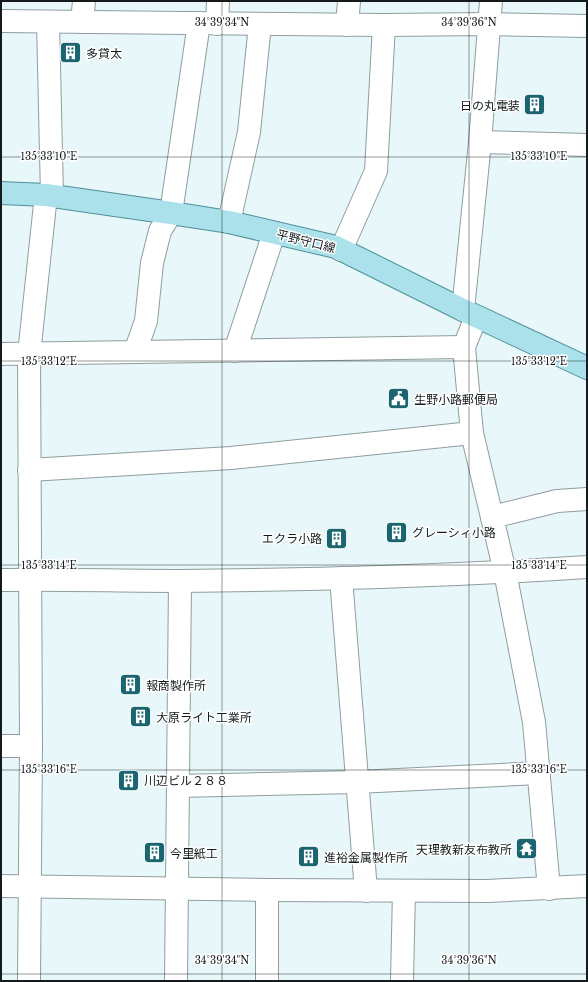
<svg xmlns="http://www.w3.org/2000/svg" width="588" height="982" viewBox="0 0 588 982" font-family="'Libre Baskerville','Noto Sans JP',serif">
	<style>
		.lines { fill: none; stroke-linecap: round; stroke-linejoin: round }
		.minor-casing { stroke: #8f9d9f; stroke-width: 24 }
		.major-casing { stroke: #518f99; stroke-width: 24 }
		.minor { stroke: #fff; stroke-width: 22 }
		.major { stroke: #aae1ea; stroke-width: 22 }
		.ticks { fill: none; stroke: #151b1c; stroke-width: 1; stroke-opacity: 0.45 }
		.labels { text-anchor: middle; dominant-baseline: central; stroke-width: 3; stroke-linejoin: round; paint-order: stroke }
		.poi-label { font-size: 12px; fill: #151b1c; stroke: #fff; text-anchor: start }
		.street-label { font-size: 12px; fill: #151b1c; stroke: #fff }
		.ticks-label { font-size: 10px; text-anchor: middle; fill: #151b1c; stroke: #fff; stroke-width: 3; stroke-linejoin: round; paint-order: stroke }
	</style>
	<rect width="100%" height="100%" fill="#e8f7fa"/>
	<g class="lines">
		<defs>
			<g id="minor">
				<polyline points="1,21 384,25 488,24 587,26"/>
				<polyline points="48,22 52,196"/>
				<polyline points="82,22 84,1"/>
				<polyline points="217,24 218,1"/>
				<polyline points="347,25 349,1"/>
				<polyline points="480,142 587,145"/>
				<polyline points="229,222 249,132 260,24"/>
				<polyline points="341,250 376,171 384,25"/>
				<polyline points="463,310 480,142 491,1"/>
				<polyline points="476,317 464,347 472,433 505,572 534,722 549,889"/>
				<polyline points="235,351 274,233"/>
				<polyline points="135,352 146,321 152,263 160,231 171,213 199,23"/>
				<polyline points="1,354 464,347"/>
				<polyline points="29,470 231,458 472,433"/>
				<polyline points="492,517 557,501 587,499"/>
				<polyline points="341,578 366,891"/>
				<path d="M1,580C60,579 120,581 179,581C315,580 451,576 587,567"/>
				<polyline points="1,746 31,746"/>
				<polyline points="178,786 357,782 539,773"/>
				<polyline points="1,886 267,890 488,891 587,886"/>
				<polyline points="267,890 267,981"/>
				<polyline points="29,981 31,746 29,354 46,195"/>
				<polyline points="176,981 180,581"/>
				<polyline points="402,981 404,891"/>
			</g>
			<polyline id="major" points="1,193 46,195 171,213 229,222 336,247 463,310 587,368"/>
		</defs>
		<!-- minor casing -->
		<use href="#minor" class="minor-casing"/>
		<!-- major casing -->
		<use href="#major" class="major-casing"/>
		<!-- minor -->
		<use href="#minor" class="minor"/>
		<!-- major -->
		<use href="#major" class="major"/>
	</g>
	<!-- ticks -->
	<path class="ticks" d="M222,1V981M469,1V981M1,157H587M1,361H587M1,565H587M1,770H587M1,974H587"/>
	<!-- icons -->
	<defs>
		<symbol id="building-square" viewBox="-11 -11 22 22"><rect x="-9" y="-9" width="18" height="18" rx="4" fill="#1a6570" stroke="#fff"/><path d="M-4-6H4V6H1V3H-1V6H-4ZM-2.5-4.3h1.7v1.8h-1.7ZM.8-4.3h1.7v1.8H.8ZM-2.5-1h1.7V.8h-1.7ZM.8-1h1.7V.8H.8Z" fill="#fff"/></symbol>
		<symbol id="civic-square" viewBox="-11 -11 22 22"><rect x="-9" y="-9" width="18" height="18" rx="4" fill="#1a6570" stroke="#fff"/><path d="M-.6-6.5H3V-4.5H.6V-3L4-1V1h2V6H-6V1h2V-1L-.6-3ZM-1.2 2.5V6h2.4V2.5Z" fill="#fff"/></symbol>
		<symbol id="temple-square" viewBox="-11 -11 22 22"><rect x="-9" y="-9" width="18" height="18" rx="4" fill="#1a6570" stroke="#fff"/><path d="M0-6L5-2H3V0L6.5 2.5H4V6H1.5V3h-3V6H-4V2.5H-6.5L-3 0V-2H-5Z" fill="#fff"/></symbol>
	</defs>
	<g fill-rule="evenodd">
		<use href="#building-square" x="58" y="40" width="25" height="25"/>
		<use href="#building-square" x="522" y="92" width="25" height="25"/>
		<use href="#civic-square" x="386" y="386" width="25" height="25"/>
		<use href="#building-square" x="384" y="520" width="25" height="25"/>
		<use href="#building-square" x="324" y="526" width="25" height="25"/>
		<use href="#building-square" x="118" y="672" width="25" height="25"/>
		<use href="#building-square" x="128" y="704" width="25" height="25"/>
		<use href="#building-square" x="116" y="768" width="25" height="25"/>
		<use href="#temple-square" x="514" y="836" width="25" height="25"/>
		<use href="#building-square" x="142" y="840" width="25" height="25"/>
		<use href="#building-square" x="296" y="844" width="25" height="25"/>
	</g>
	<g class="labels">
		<!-- poi labels -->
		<g class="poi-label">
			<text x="86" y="53">多貸太</text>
			<text x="520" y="105" text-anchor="end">日の丸電装</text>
			<text x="414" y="399">生野小路郵便局</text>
			<text x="412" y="532">グレーシィ小路</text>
			<text x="322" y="538" text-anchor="end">エクラ小路</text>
			<text x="146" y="685">報商製作所</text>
			<text x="156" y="717">大原ライト工業所</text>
			<text x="144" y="780">川辺ビル２８８</text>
			<text x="512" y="849" text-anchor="end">天理教新友布教所</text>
			<text x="170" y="853">今里紙工</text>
			<text x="324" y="857">進裕金属製作所</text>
		</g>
		<!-- street labels -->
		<g class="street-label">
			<text transform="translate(306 241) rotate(14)">平野守口線</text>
		</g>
	</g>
	<g class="ticks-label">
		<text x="222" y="26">34°39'34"N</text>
		<text x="469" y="26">34°39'36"N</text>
		<text x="539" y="160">135°33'10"E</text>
		<text x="49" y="160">135°33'10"E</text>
		<text x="539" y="365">135°33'12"E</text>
		<text x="49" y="365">135°33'12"E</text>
		<text x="539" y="569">135°33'14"E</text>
		<text x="49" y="569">135°33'14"E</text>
		<text x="49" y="773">135°33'16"E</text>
		<text x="539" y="773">135°33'16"E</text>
		<text x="222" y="964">34°39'34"N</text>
		<text x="469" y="964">34°39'36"N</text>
	</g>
	<!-- border -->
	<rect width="588" height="982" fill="none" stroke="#151b1c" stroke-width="4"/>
</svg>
